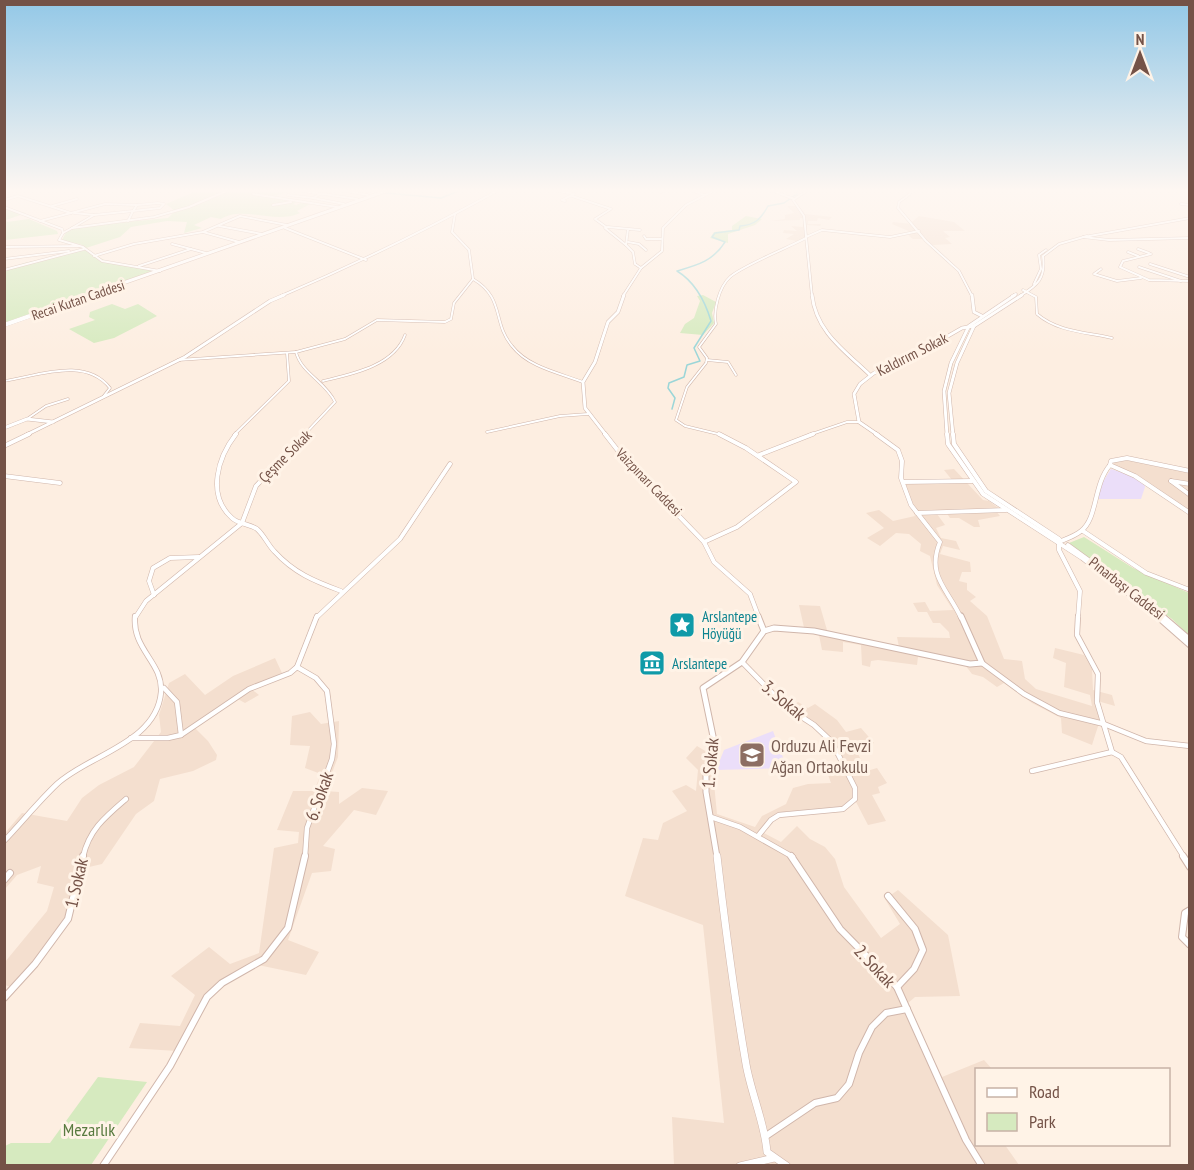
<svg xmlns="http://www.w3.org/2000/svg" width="1194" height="1170" viewBox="0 0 1194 1170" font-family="'PT Sans Narrow',sans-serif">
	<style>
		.residential { fill: #f4dfcf }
		.education { fill: #ebdef9 }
		.green { fill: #d6eabf }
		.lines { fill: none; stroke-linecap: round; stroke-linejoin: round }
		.stream { stroke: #9bd6d8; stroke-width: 1.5 }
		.minor-far3-casing { stroke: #d0b6ab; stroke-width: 3 }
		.minor-far2-casing { stroke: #d0b6ab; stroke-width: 5 }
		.minor-far1-casing { stroke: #d0b6ab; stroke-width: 6 }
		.minor-casing { stroke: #d0b6ab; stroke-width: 8 }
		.tertiary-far4-casing { stroke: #d0b6ab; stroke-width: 3 }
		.tertiary-far3-casing { stroke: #d0b6ab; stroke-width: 4 }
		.tertiary-far2-casing { stroke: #d0b6ab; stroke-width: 5 }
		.tertiary-far1-casing { stroke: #d0b6ab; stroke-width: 7 }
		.tertiary-casing { stroke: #d0b6ab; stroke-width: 8 }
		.secondary-far1-casing { stroke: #d3b5a7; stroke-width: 4 }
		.secondary-casing { stroke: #d3b5a7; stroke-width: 4.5 }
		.minor-far3 { stroke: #fff; stroke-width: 2 }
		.minor-far2 { stroke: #fff; stroke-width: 4 }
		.minor-far1 { stroke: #fff; stroke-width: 4.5 }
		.minor { stroke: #fff; stroke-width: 6 }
		.tertiary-far4 { stroke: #fff; stroke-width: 2 }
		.tertiary-far3 { stroke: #fff; stroke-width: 3 }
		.tertiary-far2 { stroke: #fff; stroke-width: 4 }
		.tertiary-far1 { stroke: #fff; stroke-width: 5 }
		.tertiary { stroke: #fff; stroke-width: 7 }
		.secondary-far1 { stroke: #fff; stroke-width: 3 }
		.secondary { stroke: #fff; stroke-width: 4 }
		.labels { text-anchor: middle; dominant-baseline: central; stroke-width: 6; stroke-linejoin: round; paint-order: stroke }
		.far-street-label { font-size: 14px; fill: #745247; stroke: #fff3e7 }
		.street-label { font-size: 15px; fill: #745247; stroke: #fff3e7 }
		.culture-label { font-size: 15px; fill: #0d838f; stroke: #fff3e7; text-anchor: start }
		.near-street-label { font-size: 18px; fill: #745247; stroke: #fff3e7 }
		.near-education-label { font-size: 18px; fill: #785e54; stroke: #fff3e7; text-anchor: start }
		.near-park-label { font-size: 18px; fill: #587a3f; stroke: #fff3e7 }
	</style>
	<rect width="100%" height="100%" fill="#fdeee1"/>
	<!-- residential -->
	<g class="residential">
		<polygon points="787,206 799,206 805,214 832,217 829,220 818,218 817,221 808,221 808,224 821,224 820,226 807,225 807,236 804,238 797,241 786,239 794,234 783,233 784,230 797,231 791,226 803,227 803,218 800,218 800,220 770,221 785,219 785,215 794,213"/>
		<polygon points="919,216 954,222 965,231 943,231 950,237 945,238 952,244 933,245 924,239 913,239 909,236 911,232 892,224 893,222 913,224 912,222"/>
		<polygon points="1121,459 1189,473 1189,510 1139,476 1114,465 1113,462"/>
		<polygon points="954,469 983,500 989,501 1001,510 996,511 1000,516 978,520 980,527 974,527 959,518 950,518 946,512 937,514 945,525 936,528 941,538 956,541 960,550 943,546 940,554 970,562 971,572 962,572 959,581 967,583 967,590 976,597 970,601 987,616 1004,659 1022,661 1025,679 1036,689 1092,706 1090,695 1064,687 1066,663 1053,658 1055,648 1084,655 1092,669 1093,690 1112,695 1115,706 1094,700 1100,720 1092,745 1062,733 1061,718 1032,703 1004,683 997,687 983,677 972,674 965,665 918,657 917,665 878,660 871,661 870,667 862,665 861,645 843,642 843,652 822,650 819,635 805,632 799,605 820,606 827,630 840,634 899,647 897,637 950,638 949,632 940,623 933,623 927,612 918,612 913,603 925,602 930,611 953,610 937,585 930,556 920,551 921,544 909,534 896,533 880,546 867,538 884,528 866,513 879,510 893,521 915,516 901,482 952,480 944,470"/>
		<polygon points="275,658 282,673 250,688 259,695 245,703 236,698 193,726 208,741 217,755 216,760 193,771 160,779 154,801 136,814 102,864 89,867 58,932 11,987 5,985 5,962 47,911 54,887 37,883 41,866 17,875 5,889 5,833 22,813 67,821 82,798 99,785 134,767 161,732 159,715 169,683 185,674 205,695 233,676"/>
		<polygon points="798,702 808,708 815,704 837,720 846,732 861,728 874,743 862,748 863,753 858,754 867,771 877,768 887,783 878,787 880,793 872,795 886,821 868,825 856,802 849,806 807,812 788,811 769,819 762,832 781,842 797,826 810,839 825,847 835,859 844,887 881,938 900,924 885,899 898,890 948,935 960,996 915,997 907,1004 942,1077 984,1060 992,1069 976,1070 976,1144 1005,1145 1019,1165 674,1165 672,1117 724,1123 703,925 625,896 643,838 658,840 663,823 687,811 672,791 686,785 696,791 698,770 686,758 697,746 720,760 714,783 717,814 755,827 762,816 786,804 793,788 808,784 831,783 824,764 839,761 818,731 791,714 791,707"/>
		<polygon points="310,712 321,724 339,721 338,757 325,791 339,792 339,804 362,788 388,791 376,815 354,810 323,846 335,849 331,871 312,873 288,940 319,952 306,975 258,965 215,987 177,1051 129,1048 140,1023 180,1026 195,995 171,976 209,947 230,964 259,953 274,848 298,843 299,832 277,830 293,791 314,791 321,774 305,768 310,746 290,745 292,716"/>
	</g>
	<!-- education -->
	<g class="education">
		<polygon points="1111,469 1133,476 1144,483 1145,487 1141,499 1099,499 1099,488"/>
		<polygon points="773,731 787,768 716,770 724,750"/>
	</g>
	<!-- green -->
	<g class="green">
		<path d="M198,190H293L275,196L299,201L293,204L296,205L303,202L312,203L297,211L300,213C274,225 244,205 221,219L211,217L194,225L202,228L184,233L187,222L167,221L131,227L120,237L86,248L80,244L61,242L67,230L84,226L168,218L175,211L166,204Z"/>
		<polygon points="4,208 26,213 6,220 7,222 29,219 57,231 58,234 5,240"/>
		<polygon points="746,216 762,219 755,225 728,234 728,243 710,238 714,232 732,230 732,226"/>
		<polygon points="85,250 108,262 156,270 5,324 5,271 24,263"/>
		<polygon points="703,295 716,302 712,313 714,323 703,335 680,333 685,324 694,318 700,301 697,296"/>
		<polygon points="112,304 125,309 138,304 157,316 114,338 94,343 69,329 95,320 89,317 90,312"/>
		<polygon points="1084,537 1133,568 1189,593 1189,636 1172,619 1069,543"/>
		<polygon points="98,1077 147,1082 91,1165 5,1165 5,1146 11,1143 50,1143"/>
	</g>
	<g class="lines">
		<!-- stream -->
		<g class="stream">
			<polyline points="386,193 441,198 461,190"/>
			<path d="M672,409L675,398L668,388L669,383L684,377L687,365L700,361L694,348L711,321C705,301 695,282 677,271C698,265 713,261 725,242L712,237L715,233L739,230L740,226C755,225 761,219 768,206L784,203L797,194V190H804"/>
		</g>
		<defs>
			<g id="minor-far3">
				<polyline points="296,190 357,199"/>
				<polyline points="340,190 368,195"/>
				<polyline points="366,190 374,192"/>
				<polyline points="554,190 574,194 562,200 565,201"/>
				<polyline points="661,190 660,192 666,190"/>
				<polyline points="691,190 704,195"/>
				<polyline points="771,190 794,199"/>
				<polyline points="322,193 313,198 344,204"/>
				<polyline points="253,194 337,207"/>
				<polyline points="288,195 313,198"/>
				<polyline points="572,196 611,209 595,219 606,227"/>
				<polyline points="4,200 18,196 71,213 40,221"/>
				<polygon points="158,203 164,204 160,208 133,211 137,205"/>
				<polyline points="1181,204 1190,205"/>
				<polyline points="273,205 291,202"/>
				<polyline points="52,206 77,199"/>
				<polyline points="71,213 105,204 137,205"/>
				<polyline points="74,213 94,215"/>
				<polyline points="219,226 262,234"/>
				<polyline points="72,228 94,215 133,211 128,221"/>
				<polyline points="285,228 366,260"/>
				<polyline points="628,229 626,245 605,228 608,227 640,230"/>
				<polyline points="203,232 239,242"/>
				<polyline points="644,236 646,239 661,239"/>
				<polyline points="806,237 822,230 890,237 919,231"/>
				<polyline points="1083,237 1109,240 1190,238"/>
				<polyline points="628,242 639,244 646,250"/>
				<polyline points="172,244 206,253"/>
				<polyline points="626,245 633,252 635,264 641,268"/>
				<polyline points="4,247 79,246"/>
				<polyline points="1138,249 1149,253"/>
				<polyline points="1128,252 1138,256"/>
				<polyline points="1151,254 1123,261 1120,267 1149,280 1190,281"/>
				<polyline points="94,256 134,244 203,232 240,216 287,225"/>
				<polyline points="4,259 69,251"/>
				<polyline points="1150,264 1190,277"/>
				<polyline points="139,266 191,249"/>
				<polyline points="1139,267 1181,281"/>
				<polyline points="1101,269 1094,274 1117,281 1141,278"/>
				<polyline points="4,270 84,249"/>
				<path d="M473,279C505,298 492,322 512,346C528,367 559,373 583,382"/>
				<path d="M1023,290L1036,297L1037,314C1058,332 1086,332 1112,338"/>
				<polyline points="37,314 46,317"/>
				<polyline points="178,360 296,352"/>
				<polyline points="707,360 728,362 736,375"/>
				<path d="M4,381C38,376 85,356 110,388L103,397"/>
				<path d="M323,381C352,374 394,366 405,335"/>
				<polyline points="27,419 46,406 68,399"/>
				<polyline points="487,432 560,416 588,414"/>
				<polyline points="234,435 289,381 287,353"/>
				<path d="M304,435L335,402C326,382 301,373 296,352L345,339L377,320L445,322L451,319L454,303L473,279L469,250L452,232L455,214"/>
				<path d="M722,435L685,426L676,420L687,387L706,363L707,358L699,347L716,324C713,311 719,287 730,277C742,266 789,247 806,238"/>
				<polyline points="809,435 847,422 859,422"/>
			</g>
			<g id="minor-far2">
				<path d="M236,434C218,457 206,495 232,518C238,524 250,524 257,529C264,535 268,545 274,551C294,573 314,581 341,591"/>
				<polyline points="759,455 813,434"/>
				<polyline points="1190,471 1127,458 1111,461 1110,465 1135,476 1190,513"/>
				<polyline points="4,476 60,483"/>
				<polyline points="1171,481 1190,495"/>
				<polyline points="1171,481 1190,484"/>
				<polyline points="903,482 972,481"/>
				<polyline points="917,513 1006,510"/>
				<polyline points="704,542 737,527 796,482 746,448 719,434"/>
				<polyline points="1059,542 1059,550 1080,591 1078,618"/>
				<polyline points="154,595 149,581 153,568 170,558 199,557"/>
				<polyline points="135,618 146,601 242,523 256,486 305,434"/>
				<polyline points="316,618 400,539 450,464"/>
			</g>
			<g id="minor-far1">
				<polyline points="742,662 785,706 814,725 832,742 855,788 855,799 843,809 779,815 771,820 758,836"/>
				<polyline points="982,663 1024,694 1059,713 1104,724 1146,741 1190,746"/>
				<polyline points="181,735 249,689 290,673 297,667"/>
				<polyline points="131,738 168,738 181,735 177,702 164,688"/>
				<polyline points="1112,752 1121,757 1184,857"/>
				<polyline points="1032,771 1112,752 1097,702 1098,674 1077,635 1078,616"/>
				<polyline points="711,817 740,827 793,857"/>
				<path d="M4,841C22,822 39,801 57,784C88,755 157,743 161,692C163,662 132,650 135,616"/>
				<path d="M83,857C89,830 105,817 126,799"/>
				<polyline points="305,857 307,828 332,759 334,744 327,691 316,678 297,667 317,616"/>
			</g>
			<g id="minor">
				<polyline points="791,856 840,929 897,987 966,1140 982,1166"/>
				<polyline points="1183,856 1190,867"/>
				<polyline points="4,880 10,873"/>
				<polyline points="888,896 915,929 923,950 914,969 897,987"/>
				<polyline points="1190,910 1185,913 1182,937 1190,945"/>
				<polyline points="4,998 35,964 68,919 83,856"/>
				<polyline points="766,1136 815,1103 837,1098 849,1084 859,1053 872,1027 886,1013 907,1009"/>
				<polyline points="103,1166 170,1066 207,997 222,983 264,959 288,928 305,856"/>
			</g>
			<g id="tertiary-far4">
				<polyline points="808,190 793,200 804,216 812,296"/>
				<polyline points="911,190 910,194 899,202 898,208 926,241 959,271 972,296"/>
				<polyline points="4,207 62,229 63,233"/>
				<polyline points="1084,237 1190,218"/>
				<polyline points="160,271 102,261 83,247 59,240 63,233 72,228 154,217 189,207 229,190"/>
				<polyline points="1034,284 1041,269 1039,255 1046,250"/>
				<path d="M281,296C356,264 428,229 499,190"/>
				<polyline points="623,296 641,268 662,251 663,228 686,205 715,190"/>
				<polyline points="1012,296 1016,294"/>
				<path d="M1020,296C1038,285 1046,278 1043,256L1059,244L1087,236"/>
			</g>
			<g id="tertiary-far3">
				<path d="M812,295C816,332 845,351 870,375"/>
				<polyline points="972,295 974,312 982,316"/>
				<polyline points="4,428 27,419 53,422"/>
				<polyline points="26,435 185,357 270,301 284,295"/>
				<polyline points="606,435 585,408 583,382 595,362 608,322 618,312 624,295"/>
				<polyline points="878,435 859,422 854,394 860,384 874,373 908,359 962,328 974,326 1022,295"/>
				<polyline points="947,435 944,391 951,363 969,326 1015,295"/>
				<polyline points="953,435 949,393 957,363 974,326"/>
			</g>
			<g id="tertiary-far2">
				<polyline points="605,434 626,461 704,542 714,562 750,594 759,618"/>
				<path d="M876,434L898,450L902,461L901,478L911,505L940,542C926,576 948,589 961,618"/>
				<polyline points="947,434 948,444 983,494 1082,558 1159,618"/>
				<polyline points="953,434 954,444 986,491 1059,539"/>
				<polyline points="4,446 29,434"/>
				<polyline points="1083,531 1146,573 1190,590"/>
				<path d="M1059,542C1066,539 1075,536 1081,531C1098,518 1093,485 1110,465"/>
				<polyline points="1068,545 1134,593"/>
				<polyline points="1141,599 1163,618"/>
			</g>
			<g id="tertiary-far1">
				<polyline points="758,616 764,631"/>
				<polyline points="1157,616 1190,645"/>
				<polyline points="1162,616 1190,640"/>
				<polyline points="717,857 706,792 706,774 714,741 703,688 742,662 764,631 774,628 814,631 970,664 982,663 961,616"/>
			</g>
			<g id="tertiary">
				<path d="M717,856C725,925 734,995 746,1064C751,1093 765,1124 767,1152L787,1166"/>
				<polyline points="740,1166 774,1158"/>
			</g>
			<polyline id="secondary-far1" points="86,296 389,190"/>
			<polyline id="secondary" points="4,325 90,295"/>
		</defs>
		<!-- minor-far3 casing -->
		<use href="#minor-far3" class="minor-far3-casing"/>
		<!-- minor-far2 casing -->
		<use href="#minor-far2" class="minor-far2-casing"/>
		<!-- minor-far1 casing -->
		<use href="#minor-far1" class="minor-far1-casing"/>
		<!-- minor casing -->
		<use href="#minor" class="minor-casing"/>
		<!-- tertiary-far4 casing -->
		<use href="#tertiary-far4" class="tertiary-far4-casing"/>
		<!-- tertiary-far3 casing -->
		<use href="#tertiary-far3" class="tertiary-far3-casing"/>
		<!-- tertiary-far2 casing -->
		<use href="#tertiary-far2" class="tertiary-far2-casing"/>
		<!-- tertiary-far1 casing -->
		<use href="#tertiary-far1" class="tertiary-far1-casing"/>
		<!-- tertiary casing -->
		<use href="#tertiary" class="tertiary-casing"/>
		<!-- secondary-far1 casing -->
		<use href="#secondary-far1" class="secondary-far1-casing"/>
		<!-- secondary casing -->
		<use href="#secondary" class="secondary-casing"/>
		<!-- minor-far3 -->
		<use href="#minor-far3" class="minor-far3"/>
		<!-- minor-far2 -->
		<use href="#minor-far2" class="minor-far2"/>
		<!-- minor-far1 -->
		<use href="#minor-far1" class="minor-far1"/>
		<!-- minor -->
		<use href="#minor" class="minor"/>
		<!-- tertiary-far4 -->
		<use href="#tertiary-far4" class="tertiary-far4"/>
		<!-- tertiary-far3 -->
		<use href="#tertiary-far3" class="tertiary-far3"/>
		<!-- tertiary-far2 -->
		<use href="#tertiary-far2" class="tertiary-far2"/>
		<!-- tertiary-far1 -->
		<use href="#tertiary-far1" class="tertiary-far1"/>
		<!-- tertiary -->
		<use href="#tertiary" class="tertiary"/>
		<!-- secondary-far1 -->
		<use href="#secondary-far1" class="secondary-far1"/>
		<!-- secondary -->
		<use href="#secondary" class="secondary"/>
	</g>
	<!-- sky -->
	<linearGradient id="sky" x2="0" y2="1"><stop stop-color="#93c8e7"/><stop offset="0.54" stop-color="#fef7f2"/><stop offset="1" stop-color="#fef7f2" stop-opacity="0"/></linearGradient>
	<rect width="1194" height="353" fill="url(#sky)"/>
	<!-- icons -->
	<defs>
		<symbol id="sight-square" viewBox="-11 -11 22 22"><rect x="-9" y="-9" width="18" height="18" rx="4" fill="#0f9aa8" stroke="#fff3e7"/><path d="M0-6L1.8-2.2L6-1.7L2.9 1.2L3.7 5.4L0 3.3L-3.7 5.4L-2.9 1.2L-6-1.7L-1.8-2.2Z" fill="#fff"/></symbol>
		<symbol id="museum-square" viewBox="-11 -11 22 22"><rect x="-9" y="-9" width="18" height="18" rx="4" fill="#0f9aa8" stroke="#fff3e7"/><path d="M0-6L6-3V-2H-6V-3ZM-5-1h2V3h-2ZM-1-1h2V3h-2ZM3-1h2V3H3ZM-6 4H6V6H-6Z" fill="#fff"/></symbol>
		<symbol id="school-square" viewBox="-11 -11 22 22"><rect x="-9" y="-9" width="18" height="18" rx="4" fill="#8d6e63" stroke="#fff3e7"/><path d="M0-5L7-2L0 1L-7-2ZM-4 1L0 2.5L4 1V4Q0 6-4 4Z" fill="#fff"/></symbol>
	</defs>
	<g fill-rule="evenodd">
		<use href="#sight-square" x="667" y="610" width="30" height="30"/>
		<use href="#museum-square" x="637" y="648" width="30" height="30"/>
		<use href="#school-square" x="737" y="740" width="30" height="30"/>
	</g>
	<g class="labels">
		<!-- far-street labels -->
		<g class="far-street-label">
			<text transform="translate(78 300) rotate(-19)">Recai Kutan Caddesi</text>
			<text transform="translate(649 482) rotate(46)">Vaizpınarı Caddesi</text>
		</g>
		<!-- street labels -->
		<g class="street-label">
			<text transform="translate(912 354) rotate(-27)">Kaldırım Sokak</text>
			<text transform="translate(285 456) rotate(-45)">Çeşme Sokak</text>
			<text transform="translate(1127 588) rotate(38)">Pınarbaşı Caddesi</text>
		</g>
		<!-- culture labels -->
		<g class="culture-label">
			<text x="702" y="616">Arslantepe<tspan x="702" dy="17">Höyüğü</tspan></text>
			<text x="672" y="663">Arslantepe</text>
		</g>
		<!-- near-street labels -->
		<g class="near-street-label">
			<text transform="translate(784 700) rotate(40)">3. Sokak</text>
			<text transform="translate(710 763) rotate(-85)">1. Sokak</text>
			<text transform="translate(319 796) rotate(-70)">6. Sokak</text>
			<text transform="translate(76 883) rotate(-77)">1. Sokak</text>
			<text transform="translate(875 966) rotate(47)">2. Sokak</text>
		</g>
		<!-- near-education labels -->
		<g class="near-education-label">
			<text x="771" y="745">Orduzu Ali Fevzi<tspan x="771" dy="21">Ağan Ortaokulu</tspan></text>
		</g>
		<!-- near-park labels -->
		<g class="near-park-label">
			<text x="89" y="1129">Mezarlık</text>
		</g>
	</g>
	<!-- border -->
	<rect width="1194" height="1170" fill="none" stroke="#745247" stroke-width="12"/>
	<!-- legend -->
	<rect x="975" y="1068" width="195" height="78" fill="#fff3e7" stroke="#c7b3a7" stroke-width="1.5"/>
	<rect x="987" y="1088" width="30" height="9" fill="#ffffff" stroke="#c7b3a7" stroke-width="1.5"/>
	<text x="1029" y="1098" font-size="18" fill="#745247">Road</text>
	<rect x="987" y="1113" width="30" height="18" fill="#d6eabf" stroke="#c7b3a7" stroke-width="1.5"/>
	<text x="1029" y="1128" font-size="18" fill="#745247">Park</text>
	<!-- north arrow -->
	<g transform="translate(1140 54)" stroke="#fff3e7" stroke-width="4.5" paint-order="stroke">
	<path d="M0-4.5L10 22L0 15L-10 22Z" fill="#745247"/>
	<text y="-9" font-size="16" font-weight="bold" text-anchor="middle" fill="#745247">N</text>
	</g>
</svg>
